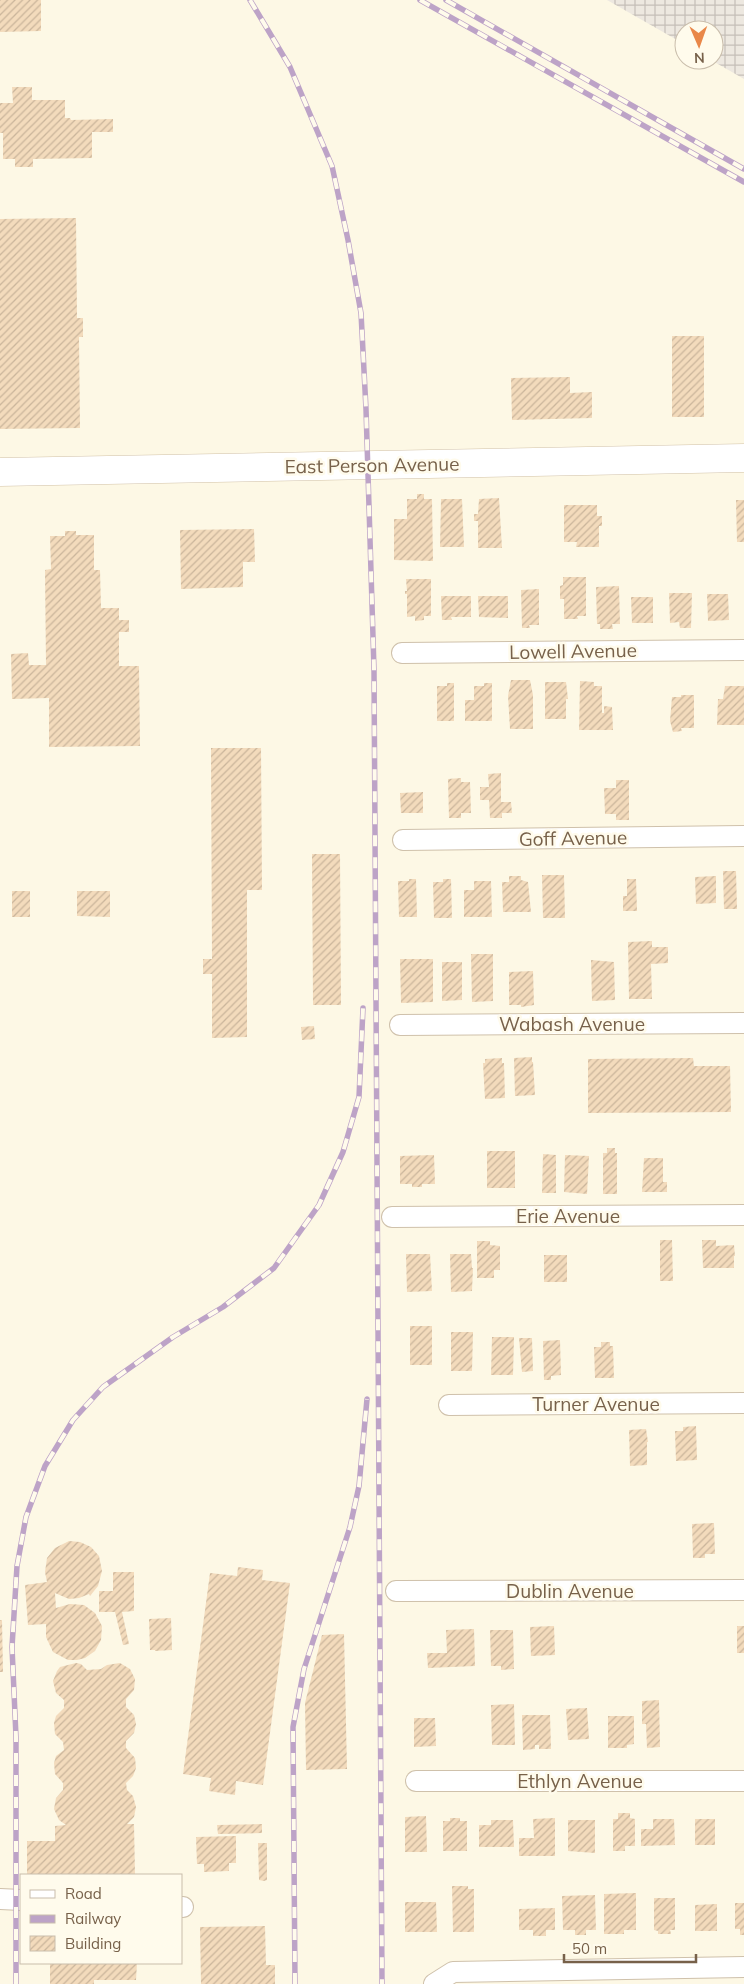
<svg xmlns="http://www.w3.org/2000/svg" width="744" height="1984" viewBox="0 0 744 1984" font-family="Mulish,sans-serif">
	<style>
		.industrial { fill: url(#industrial-grid) }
		.building { fill: url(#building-hatch) }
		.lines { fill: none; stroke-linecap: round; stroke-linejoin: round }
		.minor-casing { stroke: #cfc1ab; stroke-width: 22 }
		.secondary-casing { stroke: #d2c2a8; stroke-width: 29 }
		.minor { stroke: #fff; stroke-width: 20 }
		.secondary { stroke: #fff; stroke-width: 28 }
		.rail-casing { stroke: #bda3c7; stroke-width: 5.5 }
		.rail { stroke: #fffbec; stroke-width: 4; stroke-dasharray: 11; stroke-linecap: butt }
		.labels { text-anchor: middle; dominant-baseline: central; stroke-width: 5; stroke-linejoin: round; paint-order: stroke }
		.street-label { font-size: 19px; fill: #77614a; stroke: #fffbec }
	</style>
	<defs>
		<pattern id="industrial-grid" width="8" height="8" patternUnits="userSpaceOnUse" patternTransform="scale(1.25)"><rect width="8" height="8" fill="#ede8e0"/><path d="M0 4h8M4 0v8" fill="none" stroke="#c5bfb8"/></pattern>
		<pattern id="building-hatch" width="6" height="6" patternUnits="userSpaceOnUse" patternTransform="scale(1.25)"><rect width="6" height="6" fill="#f3dbbc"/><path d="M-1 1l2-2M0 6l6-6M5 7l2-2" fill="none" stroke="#cab59b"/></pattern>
	</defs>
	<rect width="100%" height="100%" fill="#fdf8e5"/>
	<!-- industrial -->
	<polygon class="industrial" points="607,0 744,0 744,79 711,60 714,60 714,30 684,30 684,44"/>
	<!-- building -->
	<g class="building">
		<polygon points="0,0 41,0 41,31 0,32"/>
		<polygon points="12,87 32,87 32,100 65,100 65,118 70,118 71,120 113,119 113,132 92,132 92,158 33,159 33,167 15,167 15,159 3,159 3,133 0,133 0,103 13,103"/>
		<polygon points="76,218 77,318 83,318 83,337 79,337 80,428 0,429 0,219"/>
		<rect x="672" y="336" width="32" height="81"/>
		<polygon points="570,377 570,393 592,392 592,418 512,420 511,378"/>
		<polygon points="417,494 424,494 424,499 432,499 433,561 394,560 394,519 407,519 407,499 417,499"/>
		<polygon points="499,498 502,548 478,548 478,521 474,521 474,514 478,514 479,499"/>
		<polygon points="441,499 462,499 464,547 440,547"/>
		<polygon points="736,500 744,500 744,542 737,542"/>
		<polygon points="564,505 597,505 597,516 602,516 602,526 599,526 599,547 576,547 577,542 564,542"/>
		<polygon points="254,529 255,562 243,562 243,587 181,589 180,530"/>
		<polygon points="65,531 76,531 76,535 94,535 94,570 100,570 101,608 119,608 119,620 129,620 129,632 119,632 119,666 139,666 140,746 49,747 49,698 12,699 11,654 28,653 29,665 46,665 45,570 51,569 50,536 65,536"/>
		<polygon points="563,577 586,577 586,616 577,616 578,619 564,619 564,599 560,599 560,586 563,585"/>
		<polygon points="406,579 431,579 431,616 424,616 424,620 415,621 415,616 407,617 407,594 405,594 405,591 407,591"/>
		<polygon points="619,586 620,624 612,624 613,629 600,629 600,624 597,624 596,587"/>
		<polygon points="539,589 539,625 529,625 530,628 522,628 521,590"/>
		<polygon points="669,593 692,593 691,628 680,628 679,622 670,623"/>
		<polygon points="707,594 728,594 729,620 708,621"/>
		<polygon points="441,596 471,596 471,617 451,617 452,620 442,620"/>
		<polygon points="478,596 508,596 508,618 479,617"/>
		<polygon points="631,597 653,597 653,623 632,623"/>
		<polygon points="511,680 530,680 533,695 533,729 510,729 508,696"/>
		<polygon points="580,681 594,682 594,686 602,686 602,713 604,713 604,706 612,707 613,730 579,730"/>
		<polygon points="545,682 566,682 568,699 566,699 566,719 545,719"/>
		<polygon points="447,683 454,683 454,721 437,721 437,686 447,686"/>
		<polygon points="484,683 492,683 492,721 465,721 465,700 474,700 474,686 484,686"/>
		<polygon points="725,686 744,686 744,725 717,725 718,699 723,699"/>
		<polygon points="681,695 694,695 694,728 681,728 682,731 673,732 670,721 672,697 681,697"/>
		<polygon points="211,748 261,748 262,890 247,890 247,1037 212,1038 212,974 203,974 203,959 212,959"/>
		<polygon points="501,773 501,802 511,802 512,813 502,813 502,818 490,818 489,800 480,800 480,787 489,787 488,774"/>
		<polygon points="461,778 461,782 470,782 471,813 461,813 461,818 449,818 448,779"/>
		<polygon points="616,780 629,780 629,820 616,820 616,814 605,814 604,788 616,788"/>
		<polygon points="423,792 423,813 401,813 400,793"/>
		<polygon points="312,854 340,854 341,1005 313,1005"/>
		<polygon points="723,871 736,871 737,909 724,909"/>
		<polygon points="542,875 564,875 565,918 543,918"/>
		<polygon points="509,876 521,876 521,880 528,882 531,912 503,912 502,882 509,882"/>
		<polygon points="716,876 716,903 696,904 695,877"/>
		<polygon points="409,879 416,879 417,917 399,917 398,881 409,881"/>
		<polygon points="443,879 451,879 452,918 434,918 433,882 443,882"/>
		<polygon points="627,879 636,879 637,911 623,911 623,896 627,896"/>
		<polygon points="474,881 491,881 492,917 464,917 464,890 474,890"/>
		<rect x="12" y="891" width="18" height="26"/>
		<polygon points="77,891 110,891 110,917 77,916"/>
		<polygon points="652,941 652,947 668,947 668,963 651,964 652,999 629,999 628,942"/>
		<polygon points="471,954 493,954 493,1001 472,1002"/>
		<polygon points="400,959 433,959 433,1002 401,1003"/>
		<polygon points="591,960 614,962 615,1000 592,1001"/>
		<polygon points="442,962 462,962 462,1000 442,1001"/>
		<polygon points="533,971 534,1005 521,1007 521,1005 509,1005 509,972"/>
		<polygon points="314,1026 315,1039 302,1040 301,1027"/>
		<polygon points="532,1057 532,1062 533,1062 535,1095 515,1096 514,1058"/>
		<polygon points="502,1058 502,1063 504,1063 505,1098 485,1099 483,1063 485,1063 485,1059"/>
		<polygon points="693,1058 694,1066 730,1066 731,1112 588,1113 588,1059"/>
		<polygon points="607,1148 615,1148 615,1153 617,1153 617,1194 603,1194 603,1153 607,1153"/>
		<rect x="487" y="1151" width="28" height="37"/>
		<polygon points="543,1154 556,1155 556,1193 542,1193"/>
		<polygon points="434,1155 435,1184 422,1184 422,1187 412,1187 412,1184 400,1184 400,1156"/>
		<polygon points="565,1155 589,1156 587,1194 564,1192"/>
		<polygon points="644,1158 663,1158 663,1182 667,1182 667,1192 642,1192"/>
		<polygon points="660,1240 672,1240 673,1281 660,1281"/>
		<polygon points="702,1240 716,1240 716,1246 734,1245 735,1256 734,1256 734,1268 703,1268"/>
		<polygon points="477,1241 490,1241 490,1245 500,1246 500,1270 494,1270 494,1278 477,1278"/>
		<polygon points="406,1254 430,1254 432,1291 407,1292"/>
		<polygon points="450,1254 471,1254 472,1268 473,1268 472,1291 451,1292"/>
		<rect x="544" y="1255" width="23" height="27"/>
		<rect x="410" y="1326" width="22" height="39"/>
		<polygon points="451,1332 473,1332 472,1371 451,1371"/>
		<polygon points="492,1337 514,1337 513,1375 491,1375"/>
		<polygon points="519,1338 532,1338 533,1371 522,1372"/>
		<polygon points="560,1340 561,1375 551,1376 551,1380 544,1380 543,1341"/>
		<polygon points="601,1342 610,1342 610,1346 613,1346 614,1378 595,1378 594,1347 601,1347"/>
		<polygon points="696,1426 697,1460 676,1461 675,1431 683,1431 683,1427"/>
		<polygon points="646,1429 648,1442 647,1442 647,1465 630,1466 629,1430"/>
		<polygon points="714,1523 715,1554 705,1554 705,1558 693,1558 692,1524"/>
		<polygon points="69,1541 80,1542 91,1547 99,1556 102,1571 98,1586 90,1596 89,1594 79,1598 69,1599 55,1593 56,1608 70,1604 84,1605 95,1613 102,1626 101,1640 95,1651 85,1658 77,1660 68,1660 53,1652 46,1637 46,1624 28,1625 25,1585 47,1582 45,1572 47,1558 55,1548"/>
		<polygon points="238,1567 263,1570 262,1580 290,1583 263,1785 236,1781 235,1795 209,1791 211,1778 183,1774 210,1573 237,1576"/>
		<polygon points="113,1572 134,1572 134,1611 122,1612 129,1644 123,1645 115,1612 99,1612 99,1591 113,1591"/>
		<polygon points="171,1618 172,1650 155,1651 155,1650 150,1650 149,1619"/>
		<polygon points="0,1620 2,1620 3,1672 0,1672"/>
		<polygon points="554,1626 555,1655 531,1656 530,1627"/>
		<rect x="737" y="1626" width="7" height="27"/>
		<polygon points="474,1629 475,1666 428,1668 427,1653 447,1653 446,1630"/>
		<polygon points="490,1630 513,1630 514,1669 501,1670 501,1666 491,1666"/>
		<polygon points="344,1634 347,1769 306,1770 305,1703 322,1635"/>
		<polygon points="76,1663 81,1664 87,1670 101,1669 107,1665 120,1663 130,1669 135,1679 134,1690 126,1699 126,1707 134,1715 136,1724 134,1733 126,1741 126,1748 135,1758 136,1768 133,1776 126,1783 127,1790 133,1796 136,1807 134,1817 127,1824 134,1824 135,1875 27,1875 27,1841 55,1841 55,1826 66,1825 59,1820 54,1809 56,1798 63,1790 63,1783 55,1774 54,1763 56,1756 64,1750 63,1742 55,1734 54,1723 56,1716 64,1708 64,1700 56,1693 53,1681 57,1671 60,1667"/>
		<polygon points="659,1700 660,1747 647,1748 646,1724 642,1724 642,1701"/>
		<polygon points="514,1704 515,1745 492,1745 491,1705"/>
		<polygon points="587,1708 589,1739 568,1740 566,1709"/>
		<polygon points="522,1715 550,1715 551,1749 539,1749 539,1745 535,1745 535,1749 523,1750"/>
		<polygon points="608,1716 634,1716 634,1744 627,1745 627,1748 608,1748"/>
		<polygon points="414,1718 435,1718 436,1746 414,1747"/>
		<polygon points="618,1813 630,1813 630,1818 635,1819 635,1846 625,1846 625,1851 613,1851 613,1819 618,1819"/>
		<polygon points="426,1816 427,1852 405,1852 405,1817"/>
		<polygon points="450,1818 460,1818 460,1821 467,1821 467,1851 443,1851 443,1821 450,1821"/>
		<polygon points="555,1818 555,1856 519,1856 519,1838 534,1838 533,1819"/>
		<polygon points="653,1819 674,1819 675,1845 641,1846 641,1829 653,1829"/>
		<rect x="695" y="1819" width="20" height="26"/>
		<polygon points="491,1820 513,1820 514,1847 479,1847 479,1825 491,1825"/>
		<polygon points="568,1820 595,1820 595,1853 568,1851"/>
		<polygon points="262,1824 262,1833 218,1834 217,1825"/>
		<polygon points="236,1836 236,1863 229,1863 229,1871 204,1872 204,1864 197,1864 196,1837"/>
		<polygon points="258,1843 267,1843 267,1880 264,1881 259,1880"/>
		<polygon points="452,1886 468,1886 468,1889 474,1889 474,1932 453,1932"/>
		<polygon points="636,1893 636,1930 624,1930 624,1934 604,1934 604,1894"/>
		<polygon points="595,1895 596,1930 586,1930 586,1935 575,1935 575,1930 563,1930 562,1896"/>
		<polygon points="654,1898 675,1898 675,1930 670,1930 671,1934 658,1934 658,1931 654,1930"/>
		<polygon points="405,1902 436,1902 437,1932 405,1932"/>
		<polygon points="735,1903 744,1903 744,1935 740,1935 740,1929 735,1929"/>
		<polygon points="717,1904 717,1931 695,1931 695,1905"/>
		<polygon points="555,1908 555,1930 546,1930 546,1936 533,1936 533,1930 519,1930 519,1909"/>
		<polygon points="265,1926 266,1965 275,1965 275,1984 201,1984 200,1927"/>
		<polygon points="50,1963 137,1963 136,1980 94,1980 94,1984 50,1984"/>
	</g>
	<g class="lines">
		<defs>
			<g id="minor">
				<polyline points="402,653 744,650"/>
				<polyline points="403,840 744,836"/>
				<polyline points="400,1025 744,1023"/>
				<polyline points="392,1217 744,1215"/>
				<polyline points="449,1405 744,1403"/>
				<polyline points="396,1591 744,1590"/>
				<polyline points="416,1781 744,1781"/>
				<polyline points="0,1899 21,1900"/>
				<polyline points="181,1907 183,1907"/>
				<polyline points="434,1984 453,1972 744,1967"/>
			</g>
			<polyline id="secondary" points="0,472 744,458"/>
		</defs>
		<!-- minor casing -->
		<use href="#minor" class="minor-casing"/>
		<!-- secondary casing -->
		<use href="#secondary" class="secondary-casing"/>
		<!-- minor -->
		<use href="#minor" class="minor"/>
		<!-- secondary -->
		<use href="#secondary" class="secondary"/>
		<defs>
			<g id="rail">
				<polyline points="250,0 290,67 332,166 348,240 361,313 366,409 374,669 382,1984"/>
				<polyline points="420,0 744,182"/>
				<polyline points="446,0 744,169"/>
				<polyline points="16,1984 16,1737 12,1647 17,1566 26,1517 45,1466 73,1420 103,1387 173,1337 223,1307 274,1268 319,1205 343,1152 359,1097 363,1008"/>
				<polyline points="295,1984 293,1727 304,1669 350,1527 359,1486 367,1399"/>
			</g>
		</defs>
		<!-- rail casing -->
		<use href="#rail" class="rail-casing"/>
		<!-- rail -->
		<use href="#rail" class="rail"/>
	</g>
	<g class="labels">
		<!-- street labels -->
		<g class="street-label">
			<text transform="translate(372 465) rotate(-1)">East Person Avenue</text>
			<text transform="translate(573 651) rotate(-1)">Lowell Avenue</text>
			<text transform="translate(573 838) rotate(-1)">Goff Avenue</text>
			<text x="572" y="1024">Wabash Avenue</text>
			<text x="568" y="1216">Erie Avenue</text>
			<text x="596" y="1404">Turner Avenue</text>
			<text x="570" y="1591">Dublin Avenue</text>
			<text x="580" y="1781">Ethlyn Avenue</text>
		</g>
	</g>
	<!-- legend -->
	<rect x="20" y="1874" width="162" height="90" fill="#fffbec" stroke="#c9bdab"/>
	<rect x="30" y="1890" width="25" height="8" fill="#ffffff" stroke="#c9bdab"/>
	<text x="65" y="1899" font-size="15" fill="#77614a">Road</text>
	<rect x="30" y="1915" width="25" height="8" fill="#bda3c7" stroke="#c9bdab"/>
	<text x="65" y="1924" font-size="15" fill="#77614a">Railway</text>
	<rect x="30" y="1936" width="25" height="15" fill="url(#building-hatch)" stroke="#c9bdab"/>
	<text x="65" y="1949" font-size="15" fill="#77614a">Building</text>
	<!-- north arrow -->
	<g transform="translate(699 45) rotate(178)"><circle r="24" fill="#fffbec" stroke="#c9bdab"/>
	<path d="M0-4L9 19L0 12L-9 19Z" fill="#e98748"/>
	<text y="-8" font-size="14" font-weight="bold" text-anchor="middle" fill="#77614a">N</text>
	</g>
	<!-- scale -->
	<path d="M564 1954v8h132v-8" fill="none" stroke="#77614a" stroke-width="2.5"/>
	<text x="572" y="1954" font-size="15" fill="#77614a" stroke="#fffbec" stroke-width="4" paint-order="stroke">50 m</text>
</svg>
